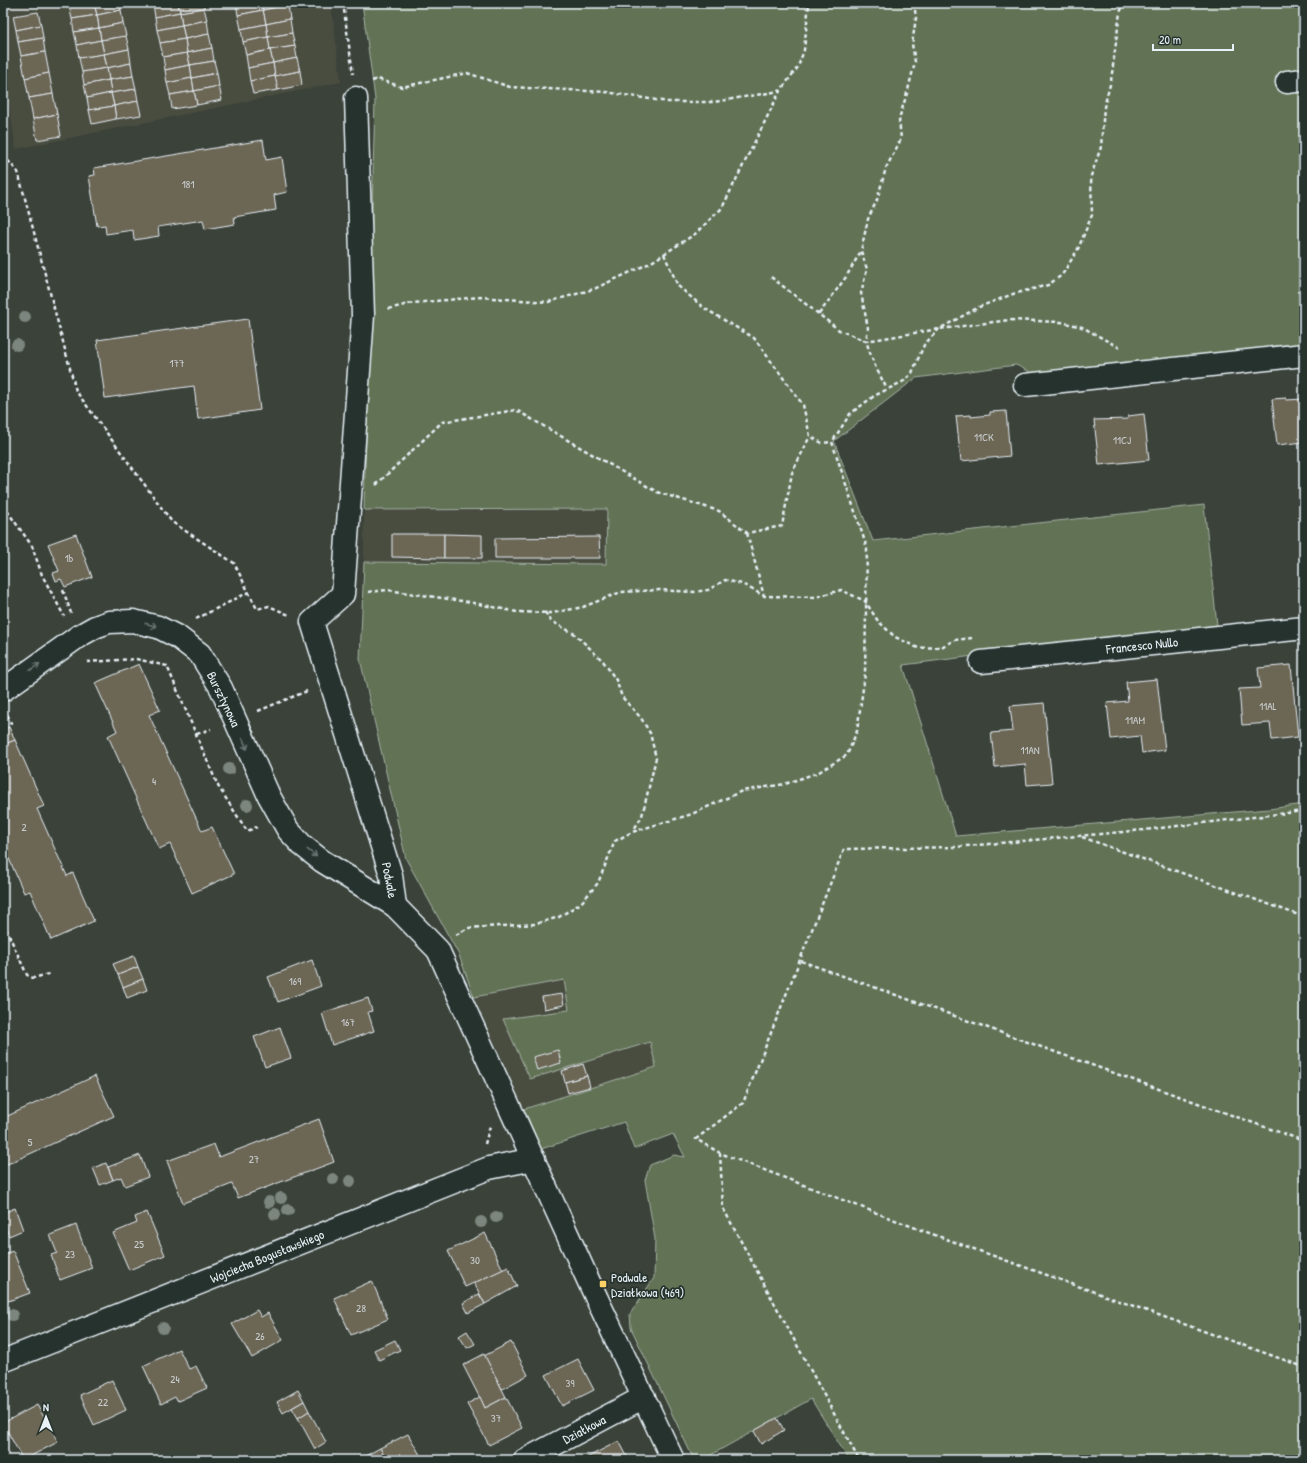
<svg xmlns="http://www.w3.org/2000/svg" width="1307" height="1463" viewBox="0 0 1307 1463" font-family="'Patrick Hand',sans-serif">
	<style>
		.built { fill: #4a4d41 }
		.green { fill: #627254; stroke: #a5b2a6 }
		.building { fill: #6c6655; stroke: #e8f1f8 }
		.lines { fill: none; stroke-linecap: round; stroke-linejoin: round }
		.minor-casing { stroke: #e8f1f8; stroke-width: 25 }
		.path { stroke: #e8f1f8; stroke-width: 2.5; stroke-dasharray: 4 3; stroke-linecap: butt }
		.minor { stroke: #26332d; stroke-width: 22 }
		.tree { fill: #7c867e }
		.oneway { stroke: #6a7674 }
		.poi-dot { fill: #ffd166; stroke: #26332d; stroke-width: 1.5 }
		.labels { text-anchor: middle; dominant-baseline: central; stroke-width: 3.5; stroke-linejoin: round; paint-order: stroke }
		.number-label { font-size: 11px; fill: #c9cecf }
		.street-label { font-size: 13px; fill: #e8f1f8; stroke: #26332d }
		.poi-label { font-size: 13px; fill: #e8f1f8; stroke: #26332d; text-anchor: start }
	</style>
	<rect width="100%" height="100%" fill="#3b4239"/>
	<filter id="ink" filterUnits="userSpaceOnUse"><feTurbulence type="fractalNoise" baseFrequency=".025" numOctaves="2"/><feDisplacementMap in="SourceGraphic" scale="8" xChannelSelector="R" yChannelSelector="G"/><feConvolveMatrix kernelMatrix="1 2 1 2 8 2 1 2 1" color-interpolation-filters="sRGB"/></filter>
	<g filter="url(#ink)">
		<!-- built -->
		<g class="built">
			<polygon points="3,3 331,3 341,82 16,149 3,68"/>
			<polygon points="607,509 606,564 364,562 364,510"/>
			<polygon points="633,966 656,1067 524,1109 474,997"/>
		</g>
		<!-- green -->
		<polygon class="green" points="362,3 1304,3 1304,347 1038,376 1016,365 916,378 834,441 873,541 1204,505 1217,625 903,665 956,836 1269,809 1304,804 1304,1460 849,1460 811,1399 702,1460 694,1460 631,1328 630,1314 654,1278 655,1239 645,1180 650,1165 674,1155 685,1157 673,1134 634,1149 624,1122 541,1149 524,1109 656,1067 650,1042 530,1079 503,1019 569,1010 564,980 474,997 459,955 406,859 360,659 364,562 606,564 607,509 364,510 375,99"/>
		<!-- building -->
		<g class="building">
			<polygon points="84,3 94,3 97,15 72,19 69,6"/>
			<polygon points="94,3 120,3 121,10 97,15"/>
			<polygon points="158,3 178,3 180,12 155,17 153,4"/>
			<polygon points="178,3 204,3 204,8 180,12"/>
			<polygon points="236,3 261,3 263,10 238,15"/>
			<polygon points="261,3 287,3 288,5 263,10"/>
			<polygon points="288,5 290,19 266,24 263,10"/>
			<polygon points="204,8 207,20 182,25 180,12"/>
			<polygon points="121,10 123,23 99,28 97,15"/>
			<polygon points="263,10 266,24 241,29 238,15"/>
			<polygon points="38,12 41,25 16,30 13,16"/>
			<polygon points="180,12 182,25 157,30 155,17"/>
			<polygon points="97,15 99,28 74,32 72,19"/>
			<polygon points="290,19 292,33 268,37 266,24"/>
			<polygon points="207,20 209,34 185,39 182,25"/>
			<polygon points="123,23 126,36 101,40 99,28"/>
			<polygon points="266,24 268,37 243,42 241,29"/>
			<polygon points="41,25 43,38 18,42 16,30"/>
			<polygon points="182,25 185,39 160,43 157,30"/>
			<polygon points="99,28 101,40 77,45 74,32"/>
			<polygon points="292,33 295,46 270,50 268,37"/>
			<polygon points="209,34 212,48 187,53 185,39"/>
			<polygon points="126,36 129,49 104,54 101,40"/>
			<polygon points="268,37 270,50 246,55 243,42"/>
			<polygon points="43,38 45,52 21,56 18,42"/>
			<polygon points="185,39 187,53 163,57 160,43"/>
			<polygon points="101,40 104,54 79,58 77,45"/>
			<polygon points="295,46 297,58 273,63 270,50"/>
			<polygon points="212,48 214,61 190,65 187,53"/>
			<polygon points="129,49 131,63 107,68 104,54"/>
			<polygon points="270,50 273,63 248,68 246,55"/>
			<polygon points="45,52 49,73 25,78 21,56"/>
			<polygon points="187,53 190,65 165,70 163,57"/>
			<polygon points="104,54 107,68 82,72 79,58"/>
			<polygon points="297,58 300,71 275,76 273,63"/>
			<polygon points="214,61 217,73 192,78 190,65"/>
			<polygon points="131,63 133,76 109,80 107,68"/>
			<polygon points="273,63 275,76 250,81 248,68"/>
			<polygon points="190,65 192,78 167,83 165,70"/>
			<polygon points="107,68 109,80 84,85 82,72"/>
			<polygon points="300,71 302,85 278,90 275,76"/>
			<polygon points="49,73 53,94 29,98 25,78"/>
			<polygon points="217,73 219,86 194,91 192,78"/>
			<polygon points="133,76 136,89 111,93 109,80"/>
			<polygon points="275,76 278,90 253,94 250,81"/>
			<polygon points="192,78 194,91 170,95 167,83"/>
			<polygon points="109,80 111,93 87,98 84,85"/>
			<polygon points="219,86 222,100 197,105 194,91"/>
			<polygon points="136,89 138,101 114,106 111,93"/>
			<polygon points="194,91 197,105 172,109 170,95"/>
			<polygon points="111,93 114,106 89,110 87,98"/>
			<polygon points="53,94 57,114 33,119 29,98"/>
			<polygon points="138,101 141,115 116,119 114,106"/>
			<polygon points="114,106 116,119 92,124 89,110"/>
			<polygon points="57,114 61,136 37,140 33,119"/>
			<polygon points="263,140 266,160 282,157 287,192 274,195 276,210 234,217 235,224 205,229 203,220 158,227 159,236 134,240 133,230 106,234 105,225 97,226 89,176 95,175 94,168"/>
			<polygon points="248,319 260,410 198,419 194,386 105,398 97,340"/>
			<polygon points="1286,398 1286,400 1304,399 1304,442 1277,445 1272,399"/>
			<polygon points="1006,411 1010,456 961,461 956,416 971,415 971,417 990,415 990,412"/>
			<polygon points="1144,414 1149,460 1099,465 1094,420 1128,419 1128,416"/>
			<polygon points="76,534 92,577 65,587 61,579 56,581 53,573 59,571 48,544"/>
			<polygon points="392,534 444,534 444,558 392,557"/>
			<polygon points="444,534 482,535 482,558 444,558"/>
			<polygon points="599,537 600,558 495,558 495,538"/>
			<polygon points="139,664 160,710 149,715 202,831 212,827 234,874 192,893 170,844 159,849 108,736 117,731 95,683"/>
			<polygon points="1291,665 1298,737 1272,740 1270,723 1242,725 1239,689 1260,688 1258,668"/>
			<polygon points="1157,679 1165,750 1142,753 1140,736 1111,739 1107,703 1128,701 1126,682"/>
			<polygon points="1044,703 1052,783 1027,785 1025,764 995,767 991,733 1013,731 1010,706"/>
			<polygon points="9,727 15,740 3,745 3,730"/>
			<polygon points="15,740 44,806 37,809 67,876 73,873 94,921 51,940 30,891 24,893 3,845 3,745"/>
			<polygon points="134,956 138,967 118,975 113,964"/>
			<polygon points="312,960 321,986 278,1002 268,977"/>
			<polygon points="138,967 143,979 123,987 118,975"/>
			<polygon points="143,979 147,990 127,998 123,987"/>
			<polygon points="562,994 564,1005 544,1009 542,997"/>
			<polygon points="368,998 372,1011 368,1012 374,1031 332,1045 322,1013"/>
			<polygon points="280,1027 291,1058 265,1067 254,1037"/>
			<polygon points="558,1050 561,1063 537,1070 533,1057"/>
			<polygon points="583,1064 587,1076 565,1082 562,1071"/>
			<polygon points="95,1076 114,1116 3,1166 3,1118"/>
			<polygon points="587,1076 590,1087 568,1093 565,1082"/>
			<polygon points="319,1119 334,1162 238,1198 232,1184 183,1203 167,1161 214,1144 219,1157"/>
			<polygon points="140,1155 148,1177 125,1186 121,1177 113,1180 108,1167"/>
			<polygon points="106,1163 113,1180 100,1185 93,1168"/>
			<polygon points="15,1208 23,1230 9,1236 3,1222 3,1213"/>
			<polygon points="147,1212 165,1255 129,1270 113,1233 137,1223 135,1217"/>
			<polygon points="76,1225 92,1268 60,1280 51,1255 57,1253 50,1235"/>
			<polygon points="485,1233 503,1270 465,1287 448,1251"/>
			<polygon points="13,1251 30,1293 3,1303 3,1254"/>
			<polygon points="508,1267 517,1286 485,1304 474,1283"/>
			<polygon points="372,1281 388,1319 351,1335 334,1298"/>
			<polygon points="479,1294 485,1304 468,1313 463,1303"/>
			<polygon points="257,1310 261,1317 268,1313 283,1340 252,1358 232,1324"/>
			<polygon points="467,1331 475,1344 467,1348 459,1336"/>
			<polygon points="395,1340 400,1350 379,1360 374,1350"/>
			<polygon points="511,1342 528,1375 502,1389 484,1356"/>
			<polygon points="179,1349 189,1369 196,1366 207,1388 178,1401 175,1397 161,1404 143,1366"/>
			<polygon points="484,1354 506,1397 485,1408 463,1365"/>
			<polygon points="578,1359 594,1390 562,1406 546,1375"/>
			<polygon points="112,1380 126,1410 94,1425 80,1395"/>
			<polygon points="298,1390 304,1401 283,1413 277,1402"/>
			<polygon points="480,1397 485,1408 506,1397 522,1428 489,1445 467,1404"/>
			<polygon points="304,1401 309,1411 298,1418 292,1408"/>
			<polygon points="37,1405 58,1442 23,1460 3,1423"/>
			<polygon points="309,1411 326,1442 315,1449 298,1418"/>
			<polygon points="777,1418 784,1430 761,1444 754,1431"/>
			<polygon points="408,1434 423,1460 387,1460 380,1448"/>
			<polygon points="619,1441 629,1460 584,1460 584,1459"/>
			<polygon points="380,1448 387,1460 358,1460"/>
		</g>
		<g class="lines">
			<defs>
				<g id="minor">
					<polyline points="1287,82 1304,80"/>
					<polyline points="356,98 363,315 343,594 312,622 391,875 395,906"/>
					<polyline points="1025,385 1304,355"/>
					<polyline points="981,662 1304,628"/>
					<polyline points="3,690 79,636 95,627 109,622 133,621 158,627 178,637 200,654 221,688 269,796 288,830 302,845 322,861 395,906 438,950 589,1282 673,1460"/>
					<polyline points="3,1361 489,1168 534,1159"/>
					<polyline points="525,1460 644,1397"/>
				</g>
			</defs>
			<!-- minor casing -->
			<use href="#minor" class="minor-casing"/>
			<!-- path -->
			<g class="path">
				<polyline points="343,3 353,74"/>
				<polyline points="914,3 916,18 912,44 915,62 908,90 899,119 901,139 886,168 877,200 868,219 861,251 867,269 861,293 868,328 866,341 939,329 1010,320 1061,322 1082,327 1122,349"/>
				<polyline points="372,81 378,79 402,87 467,73 510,87 606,92 668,102 714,102 780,91"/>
				<polyline points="3,155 18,172 76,391 172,522 234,563 257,609 269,606 289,615"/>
				<polyline points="664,254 678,286 704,308 754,338 803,405 810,436 822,443 832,442"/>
				<polyline points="771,277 839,330 866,341 874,364 887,389"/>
				<polyline points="388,309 413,303 480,297 548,302 594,289 650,263 695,234 722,208 780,91 798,67 804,50 809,3"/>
				<polyline points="819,314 846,277 861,251"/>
				<polyline points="376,485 442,422 516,410 657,492 719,511 747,533 782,526 792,473 810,436"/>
				<polyline points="3,505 32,546 42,575 64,616"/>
				<polyline points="747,533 764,596"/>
				<polyline points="63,590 71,613"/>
				<polyline points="368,592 388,590 469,602 517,612 552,613 583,607 621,592 659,590 694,592 708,590 725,580 742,584 764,596 816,597 841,590 865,601 878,621 895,637 918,648 941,647 955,640 972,638"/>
				<polyline points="545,612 551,621 575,634 603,661 616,680 622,697 641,718 650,733 656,758 642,816 633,831"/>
				<polyline points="196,619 249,592"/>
				<polyline points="87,662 136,659 167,666 218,786 247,831 257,827"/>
				<polyline points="258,711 307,691"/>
				<polyline points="3,727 11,723 7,714"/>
				<polyline points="197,734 211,729"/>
				<polyline points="1304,811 1144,830 956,847 844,849 743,1103 696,1139 720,1153 921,1230 1304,1367"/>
				<polyline points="1082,837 1304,917"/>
				<polyline points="3,922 27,975 33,978 49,974"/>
				<polyline points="456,935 468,928 535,924 559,917 581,903 598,883 615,841 632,832 692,814 742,791 785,784 819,772 847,755 857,731 865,674 867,548 832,442 850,414 874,396 904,381 912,373 924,345 939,329 979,307 1013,294 1048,285 1062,275 1078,249 1092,215 1091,176 1101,147 1104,107 1111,81 1120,12 1125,3"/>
				<polyline points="801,961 1304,1141"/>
				<polyline points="485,1144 490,1126"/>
				<polyline points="720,1153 723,1208 859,1460"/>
			</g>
			<!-- minor -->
			<use href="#minor" class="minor"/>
		</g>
		<!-- trees -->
		<g class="tree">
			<circle cx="25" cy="317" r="6"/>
			<circle cx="17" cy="345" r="6"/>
			<circle cx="229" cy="769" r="6"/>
			<circle cx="247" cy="805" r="6"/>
			<circle cx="333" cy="1179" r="6"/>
			<circle cx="350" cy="1181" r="6"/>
			<circle cx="281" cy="1198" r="6"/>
			<circle cx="269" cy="1202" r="6"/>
			<circle cx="288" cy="1210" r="6"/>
			<circle cx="275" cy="1214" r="6"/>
			<circle cx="496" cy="1217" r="6"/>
			<circle cx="481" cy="1222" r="6"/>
			<circle cx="12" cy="1315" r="6"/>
			<circle cx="163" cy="1328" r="6"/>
		</g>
		<!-- one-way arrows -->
		<defs><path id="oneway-shaft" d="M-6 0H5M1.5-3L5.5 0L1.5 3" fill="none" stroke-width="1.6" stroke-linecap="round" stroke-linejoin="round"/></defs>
		<g class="oneway">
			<use href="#oneway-shaft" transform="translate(151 625) rotate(17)"/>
			<use href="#oneway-shaft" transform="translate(35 667) rotate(-35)"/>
			<use href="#oneway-shaft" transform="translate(245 744) rotate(67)"/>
			<use href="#oneway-shaft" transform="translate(312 853) rotate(38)"/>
		</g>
	</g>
	<!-- markers -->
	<rect class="poi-dot" x="599" y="1280" width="8" height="8" rx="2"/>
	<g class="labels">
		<!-- number labels -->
		<g class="number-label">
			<text x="188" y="184">181</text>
			<text x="177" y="363">177</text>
			<text x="984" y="437">11CK</text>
			<text x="1122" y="440">11CJ</text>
			<text x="69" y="558">1b</text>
			<text x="1268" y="706">11AL</text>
			<text x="1135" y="720">11AM</text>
			<text x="1030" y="750">11AN</text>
			<text x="154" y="781">4</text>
			<text x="24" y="827">2</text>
			<text x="295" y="981">169</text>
			<text x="348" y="1022">167</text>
			<text x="30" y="1142">5</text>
			<text x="254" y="1159">27</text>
			<text x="139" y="1244">25</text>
			<text x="70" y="1254">23</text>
			<text x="475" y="1260">30</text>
			<text x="361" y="1308">28</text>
			<text x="260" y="1336">26</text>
			<text x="175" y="1379">24</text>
			<text x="570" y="1383">39</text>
			<text x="103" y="1402">22</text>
			<text x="496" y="1418">37</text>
		</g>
		<!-- street labels -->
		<g class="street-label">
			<text transform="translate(1142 645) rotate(-6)">Francesco Nullo</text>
			<text transform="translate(224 699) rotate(64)">Bursztynowa</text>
			<text transform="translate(390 880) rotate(79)">Podwale</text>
			<text transform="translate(267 1256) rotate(-22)">Wojciecha Bogusławskiego</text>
			<text transform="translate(584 1429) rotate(-28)">Działkowa</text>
		</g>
		<!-- poi labels -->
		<g class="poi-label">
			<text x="611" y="1277">Podwale<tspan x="611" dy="15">Działkowa (469)</tspan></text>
		</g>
	</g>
	<!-- margin -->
	<rect width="1307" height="1463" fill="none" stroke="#26332d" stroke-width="16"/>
	<rect x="8" y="8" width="1291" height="1447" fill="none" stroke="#e8f1f8" stroke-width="1.5" filter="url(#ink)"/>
	<!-- north arrow -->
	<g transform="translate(46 1417)" stroke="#26332d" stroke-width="3" paint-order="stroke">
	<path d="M0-3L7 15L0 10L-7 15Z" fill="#e8f1f8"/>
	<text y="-6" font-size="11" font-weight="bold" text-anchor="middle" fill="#e8f1f8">N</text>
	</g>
	<!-- scale -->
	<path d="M1153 44v6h80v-6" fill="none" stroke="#e8f1f8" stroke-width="2"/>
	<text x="1159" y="44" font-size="12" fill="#e8f1f8" stroke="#26332d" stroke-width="3" paint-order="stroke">20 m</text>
</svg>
